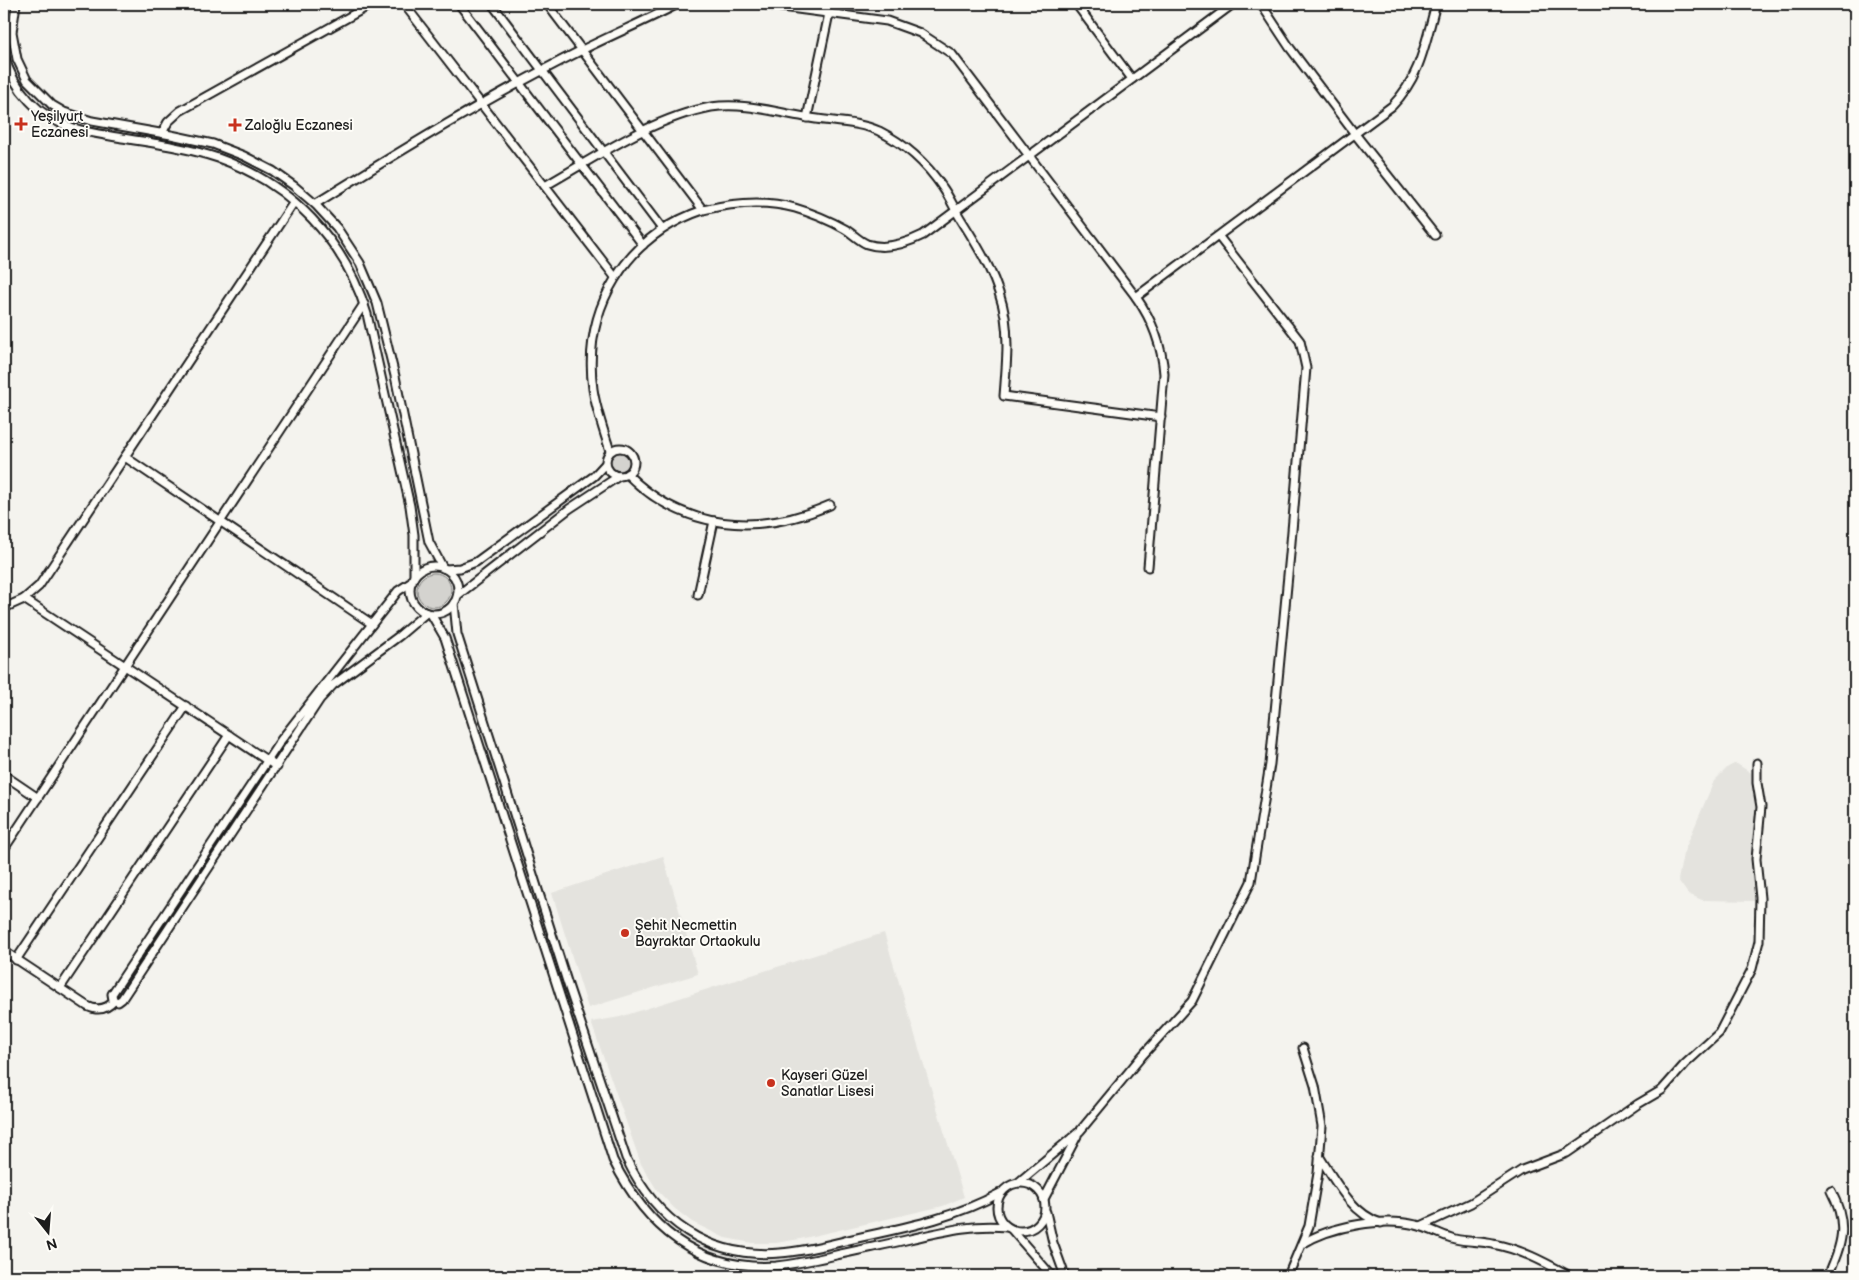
<svg xmlns="http://www.w3.org/2000/svg" width="1859" height="1280" viewBox="0 0 1859 1280" font-family="'Balsamiq Sans',sans-serif">
	<style>
		.built { fill: #e4e3de }
		.green { fill: #d4d3cf; stroke: #787876 }
		.lines { fill: none; stroke-linecap: round; stroke-linejoin: round }
		.minor-casing { stroke: #1c1c1c; stroke-width: 11 }
		.minor { stroke: #fdfcf7; stroke-width: 7 }
		.poi-dot { fill: #c8321e; stroke: #fdfcf7; stroke-width: 2 }
		.labels { text-anchor: middle; dominant-baseline: central; stroke-width: 4; stroke-linejoin: round; paint-order: stroke }
		.poi-label { font-size: 14px; fill: #1c1c1c; stroke: #fdfcf7; text-anchor: start }
	</style>
	<rect width="100%" height="100%" fill="#f4f3ee"/>
	<filter id="ink" filterUnits="userSpaceOnUse"><feTurbulence type="fractalNoise" baseFrequency=".02" numOctaves="2"/><feDisplacementMap in="SourceGraphic" scale="10" xChannelSelector="R" yChannelSelector="G"/><feConvolveMatrix kernelMatrix="1 2 1 2 8 2 1 2 1" color-interpolation-filters="sRGB"/></filter>
	<g filter="url(#ink)">
		<!-- built -->
		<g class="built">
			<polygon points="1734,764 1737,764 1753,774 1757,805 1751,858 1755,901 1702,900 1688,894 1678,880 1683,854 1714,781 1728,767"/>
			<polygon points="663,856 698,974 588,1008 552,893"/>
			<polygon points="884,933 964,1197 943,1206 800,1239 776,1243 752,1243 725,1238 692,1222 674,1208 657,1190 641,1164 591,1022 620,1017"/>
		</g>
		<!-- green -->
		<g class="green">
			<circle cx="620" cy="462" r="10"/>
			<circle cx="434" cy="590" r="17"/>
		</g>
		<g class="lines">
			<defs>
				<g id="minor">
					<polyline points="16,4 12,32 17,59 27,80 52,105 64,112 92,121 171,135 213,144 244,156 273,171 294,186 315,204 337,228 360,263 377,303 395,376 429,542 443,568"/>
					<polyline points="404,4 615,277"/>
					<polyline points="459,4 643,245"/>
					<polyline points="492,4 662,229"/>
					<path d="M547,4L703,210C732,203 766,200 795,208C812,213 829,220 845,229C852,233 859,241 867,244C885,250 907,243 923,235L1233,4"/>
					<path d="M760,4L887,21L920,33L952,54L1136,297C1153,321 1162,345 1164,374L1148,567"/>
					<polyline points="1076,4 1132,79"/>
					<polyline points="1261,4 1290,48 1355,134 1435,235"/>
					<path d="M4,55C13,89 39,118 74,128C89,133 106,135 122,138C154,143 188,148 218,158C291,184 345,241 367,314L410,506L414,535V577"/>
					<polyline points="807,118 831,4"/>
					<polyline points="162,133 168,122 180,111 372,4"/>
					<path d="M545,186C596,157 652,118 711,107C743,102 774,112 805,117C829,122 856,121 879,131C905,144 927,164 943,188C950,198 955,210 962,221C981,251 999,281 1005,317C1009,343 1006,369 1004,396L1161,417"/>
					<path d="M315,204C402,150 490,96 582,50C614,34 647,20 678,4"/>
					<path d="M1136,297L1392,106C1421,76 1425,43 1436,4"/>
					<circle cx="620" cy="462" r="14"/>
					<path d="M610,451C604,431 596,410 593,389C582,308 626,236 703,210"/>
					<polyline points="125,457 372,624"/>
					<path d="M627,474C684,531 759,536 830,505"/>
					<circle cx="434" cy="590" r="24"/>
					<polyline points="446,569 460,568 476,562 594,476 606,463"/>
					<polyline points="412,582 398,591 281,740 112,994 113,1000 118,1002 122,999 320,699 333,685 399,636 426,613"/>
					<polyline points="458,595 569,509 619,476"/>
					<polyline points="698,595 714,521"/>
					<polyline points="24,599 277,767"/>
					<path d="M454,603L457,634L569,988L626,1158C656,1221 708,1259 780,1253C809,1251 838,1242 866,1236C913,1226 958,1216 1000,1193"/>
					<polyline points="4,608 24,599 39,586 294,202"/>
					<path d="M431,614L445,638L613,1160C646,1227 698,1271 776,1266C795,1264 814,1260 832,1256C858,1250 884,1245 910,1239C945,1231 971,1224 1007,1227"/>
					<polyline points="4,775 38,798"/>
					<polyline points="4,849 364,304"/>
					<path d="M4,951L87,1006C97,1011 106,1010 114,1001"/>
					<polyline points="16,960 186,706"/>
					<polyline points="60,988 229,735"/>
					<path d="M1319,1156C1335,1181 1352,1214 1381,1223"/>
					<polyline points="1019,1182 1080,1131 1142,1056 1192,1001 1251,882 1270,764 1290,554 1306,368 1300,341 1219,237"/>
					<circle cx="1021" cy="1207" r="24"/>
					<polyline points="1044,1199 1077,1136"/>
					<polyline points="1046,1212 1053,1243 1065,1276"/>
					<polyline points="1421,1226 1471,1203 1522,1170 1567,1153 1638,1104 1662,1090 1685,1064 1719,1033 1752,969 1759,941 1760,898 1756,859 1761,807 1757,783 1757,763"/>
					<polyline points="1012,1230 1052,1276"/>
					<path d="M1302,1244C1331,1226 1383,1217 1416,1225C1430,1228 1442,1236 1455,1239C1468,1242 1481,1241 1493,1244C1521,1249 1546,1263 1570,1276"/>
					<polyline points="1288,1276 1309,1226 1318,1173 1322,1126 1315,1086 1303,1048"/>
					<path d="M1828,1276C1842,1243 1849,1225 1831,1191"/>
				</g>
			</defs>
			<!-- minor casing -->
			<use href="#minor" class="minor-casing"/>
			<!-- minor -->
			<use href="#minor" class="minor"/>
		</g>
	</g>
	<!-- markers -->
	<g class="poi-dot">
		<path d="M18.5 116.5h5v5h5v5h-5v5h-5v-5h-5v-5h5z"/>
		<path d="M232.5 117.5h5v5h5v5h-5v5h-5v-5h-5v-5h5z"/>
		<circle cx="625" cy="933" r="5"/>
		<circle cx="771" cy="1083" r="5"/>
	</g>
	<g class="labels">
		<!-- poi labels -->
		<g class="poi-label">
			<text x="31" y="116">Yeşilyurt<tspan x="31" dy="16">Eczanesi</tspan></text>
			<text x="245" y="125">Zaloğlu Eczanesi</text>
			<text x="635" y="925">Şehit Necmettin<tspan x="635" dy="16">Bayraktar Ortaokulu</tspan></text>
			<text x="781" y="1075">Kayseri Güzel<tspan x="781" dy="16">Sanatlar Lisesi</tspan></text>
		</g>
	</g>
	<!-- margin -->
	<rect width="1859" height="1280" fill="none" stroke="#fdfcf7" stroke-width="20"/>
	<rect x="10" y="10" width="1839" height="1260" fill="none" stroke="#1c1c1c" stroke-width="2" filter="url(#ink)"/>
	<!-- north arrow -->
	<g transform="translate(48 1232) rotate(163)" stroke="#fdfcf7" stroke-width="4" paint-order="stroke">
	<path d="M0-4L9 19L0 12L-9 19Z" fill="#1c1c1c"/>
	<text y="-8" font-size="14" font-weight="bold" text-anchor="middle" fill="#1c1c1c">N</text>
	</g>
</svg>
